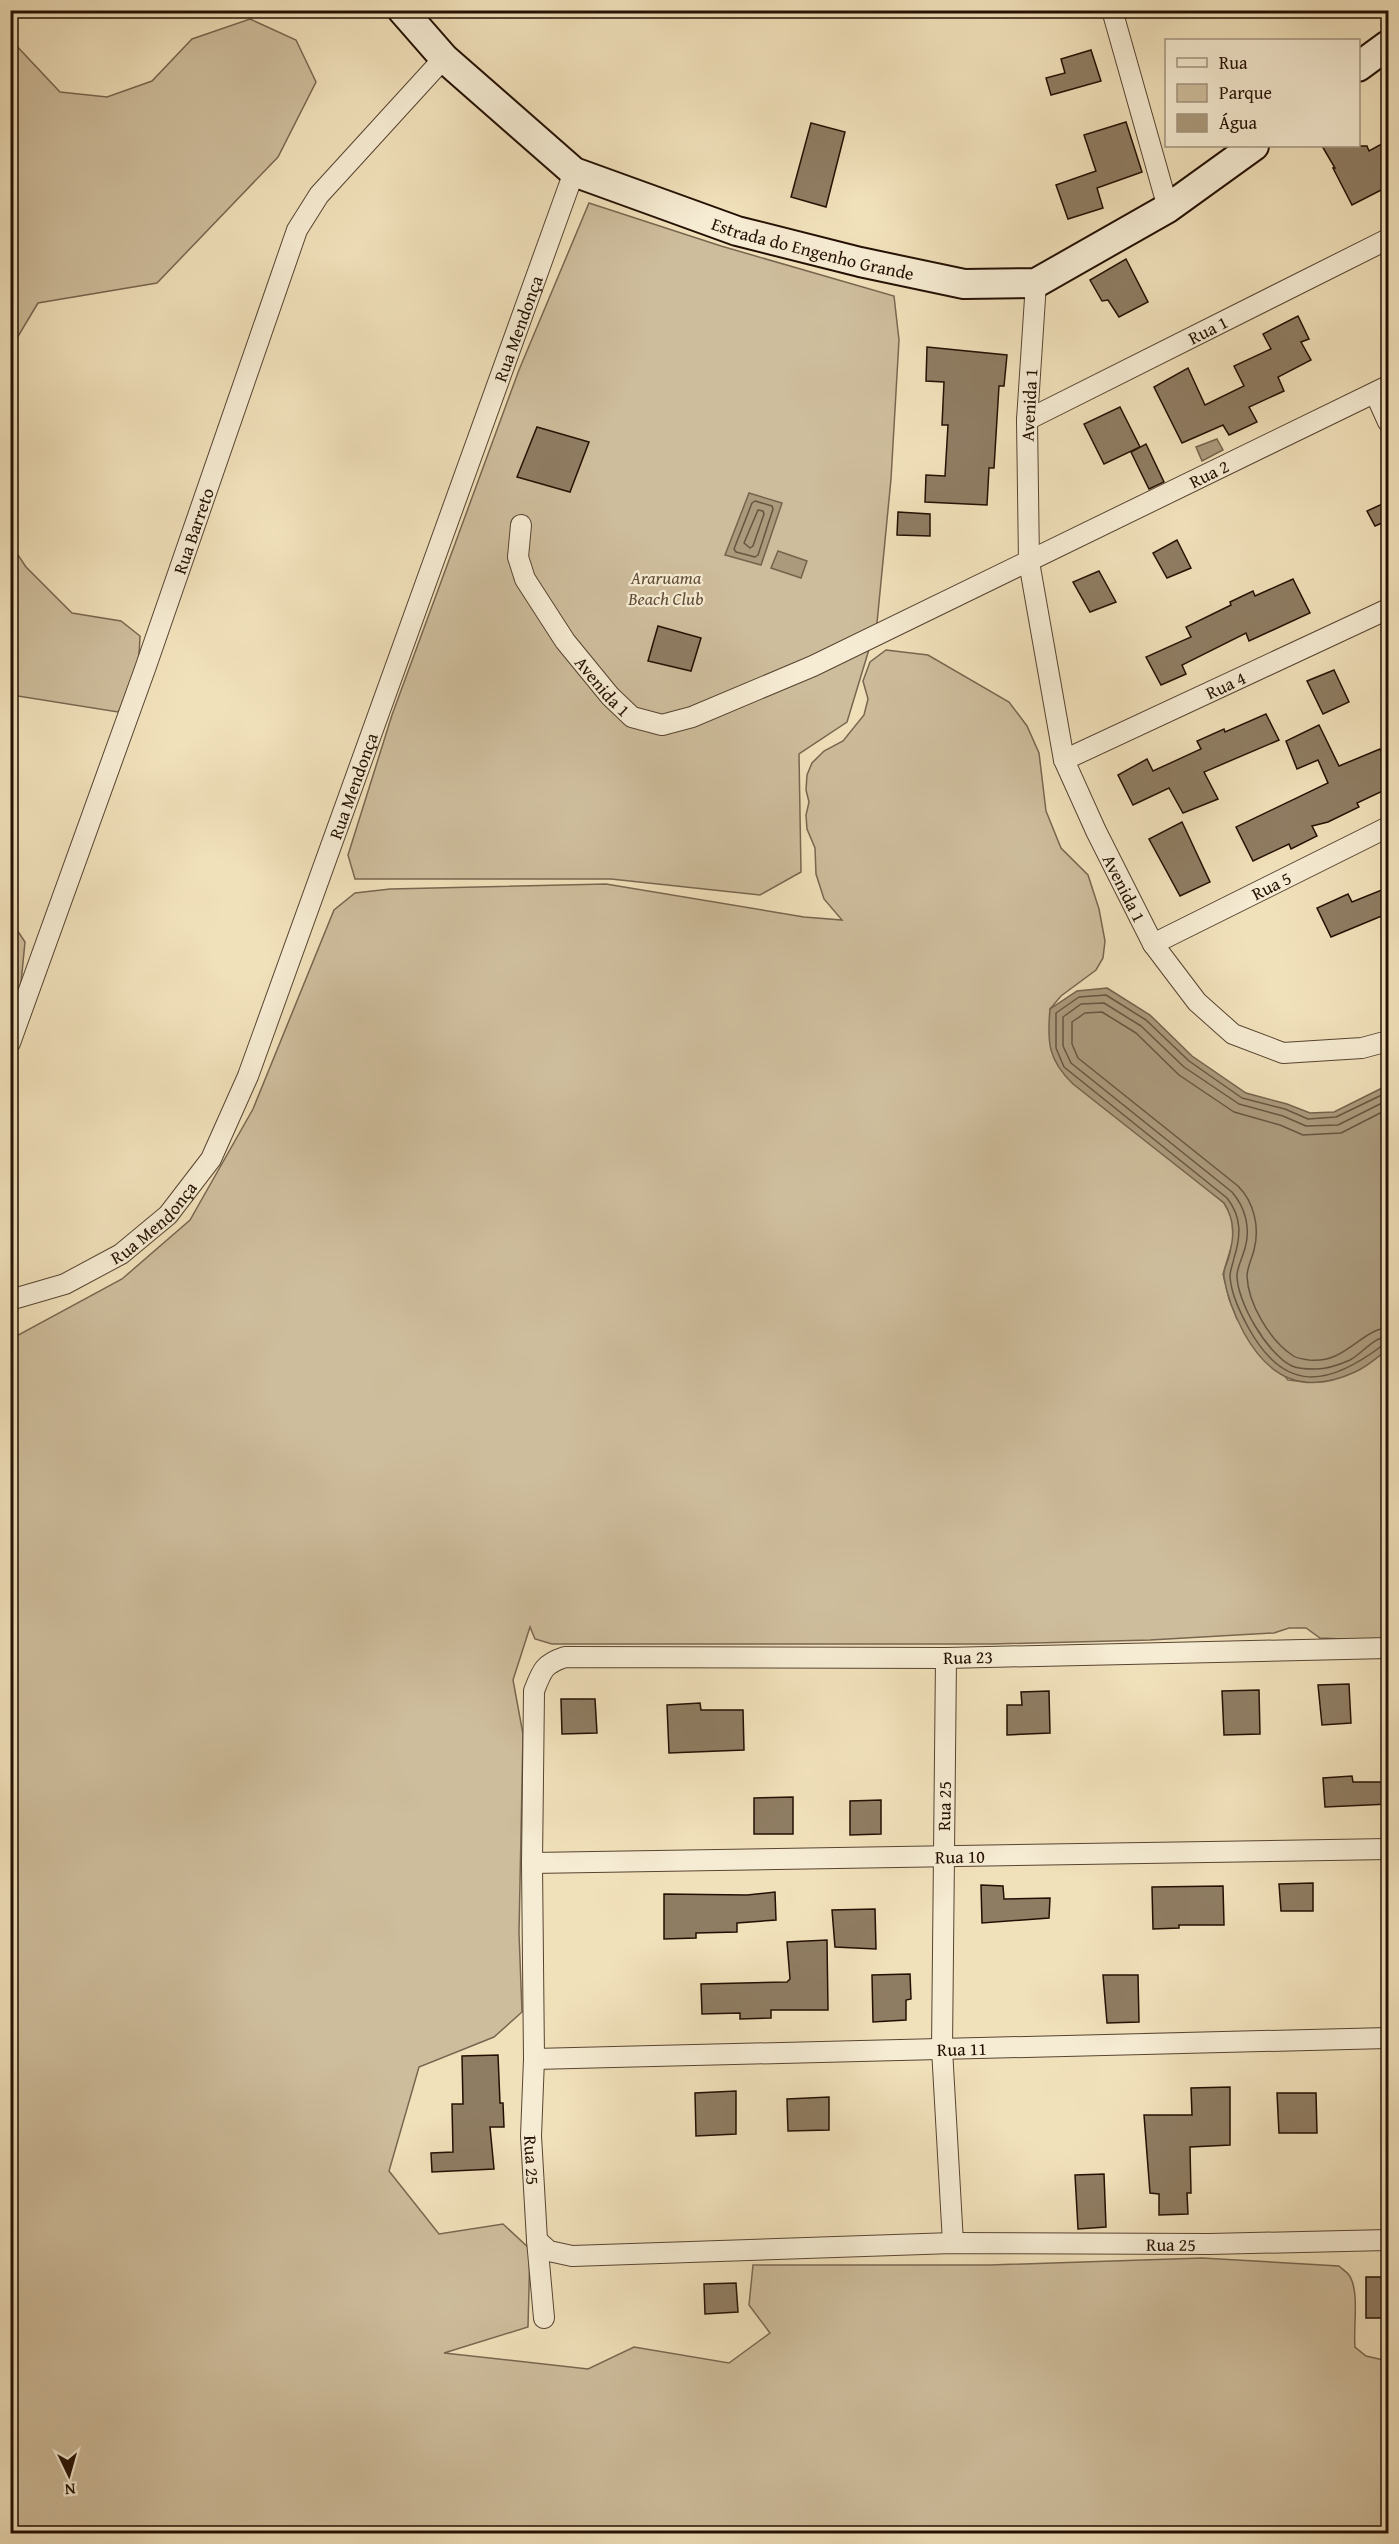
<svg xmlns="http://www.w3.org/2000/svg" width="1399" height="2544" viewBox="0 0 1399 2544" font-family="'Gentium Book Plus',serif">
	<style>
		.green { fill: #cebd9c; stroke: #796650; stroke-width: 1.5 }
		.water { fill: #ab9a7c; stroke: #75634c; stroke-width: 1.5 }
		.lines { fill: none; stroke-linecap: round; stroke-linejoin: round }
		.shore { stroke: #685540; stroke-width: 1.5 }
		.building { fill: #8f7d63; stroke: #241003; stroke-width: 1.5 }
		.street-casing { stroke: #574431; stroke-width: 22 }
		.secondary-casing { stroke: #241003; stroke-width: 32 }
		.street { stroke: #f6ecd3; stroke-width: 20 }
		.secondary { stroke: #f6ecd3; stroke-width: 28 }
		.labels { text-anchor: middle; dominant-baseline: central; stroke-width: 4.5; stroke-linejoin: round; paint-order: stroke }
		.street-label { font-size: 18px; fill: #241003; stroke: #f6ecd3 }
		.park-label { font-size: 18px; font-style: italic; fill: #604d39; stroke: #f6ecd3 }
	</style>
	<rect width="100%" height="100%" fill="#f1e1bb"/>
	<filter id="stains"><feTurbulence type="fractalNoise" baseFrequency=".00333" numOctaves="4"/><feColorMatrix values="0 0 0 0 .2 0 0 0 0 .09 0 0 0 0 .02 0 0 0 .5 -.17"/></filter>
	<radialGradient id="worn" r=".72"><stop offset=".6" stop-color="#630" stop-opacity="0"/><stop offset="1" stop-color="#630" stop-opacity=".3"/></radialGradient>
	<!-- green -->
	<g class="green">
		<polygon points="250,19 296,40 316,82 278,157 157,283 38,303 11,348 11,40 60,92 107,97 152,81 192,39"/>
		<polygon points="589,203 721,246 894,296 899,340 891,479 877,623 847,722 799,754 801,872 760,895 611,879 355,879 348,855 392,715 519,370"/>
		<path d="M10,543L26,567L72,613L121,621L140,636C139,668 136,685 118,712L18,696L11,702Z"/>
		<path d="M886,650L928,655L1009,702L1027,726L1039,753L1046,811L1061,848L1088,875L1099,909L1105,941L1103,958L1096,970L1061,996L1050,1009L1189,1174L1224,1203L1232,1216L1233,1241L1223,1274L1229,1299L1237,1319L1288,1380C1336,1386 1351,1376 1388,1349V1641L1320,1638L1306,1628H1289L1274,1633L1150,1640L992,1644H552L535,1639L530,1627L513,1680L523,1734L519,1933L522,2012L494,2037L419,2067L389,2171L439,2234L503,2224L530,2249L528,2327L444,2353L588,2369L634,2347L729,2363L770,2333L749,2305L753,2265H990L1202,2258L1339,2266C1342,2269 1347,2272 1349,2275C1360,2291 1353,2327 1355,2347L1366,2356L1388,2361V2533H14V2524L10,2522V1337L13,1338L122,1279L190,1220L253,1109L334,910L355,893L390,889L606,884L804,917L842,920L824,899L816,874L815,848L807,829L806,815L809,802L806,790L807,775L812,763L824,751L843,741L864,715L868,699L863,681L870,662Z"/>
		<polygon points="11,929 17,930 25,942 20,993 11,1022"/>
	</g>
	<!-- water -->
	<g class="water">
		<polygon points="1217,439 1223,450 1202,461 1196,447"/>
		<polygon points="749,493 782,503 761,565 725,555"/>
		<polygon points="778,551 807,561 801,578 771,568"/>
		<path d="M1107,988L1150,1015L1192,1056L1246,1093L1287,1104L1310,1113L1334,1112L1388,1085V1349C1378,1357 1367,1367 1355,1372C1305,1395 1270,1380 1244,1333C1235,1316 1227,1297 1224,1277C1223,1271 1226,1265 1228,1260C1234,1239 1236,1222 1224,1203L1073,1084C1048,1060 1047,1042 1050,1009L1077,991Z"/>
	</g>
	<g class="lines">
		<!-- shore -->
		<g class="shore">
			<polygon points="755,501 772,506 773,509 758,555 755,557 736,552 734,549 752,503"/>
			<polygon points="758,510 763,511 764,514 753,546 750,548 744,543"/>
			<path d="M1388,1092L1336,1117L1308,1119L1285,1109L1242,1098L1189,1061L1146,1020L1106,995L1079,997L1056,1013V1048L1064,1067L1227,1198C1242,1217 1241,1236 1234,1258C1233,1264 1230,1270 1230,1276C1231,1294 1240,1312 1248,1327C1285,1395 1329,1386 1383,1345L1388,1344"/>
			<path d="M1388,1100L1338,1125L1306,1126L1283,1116L1239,1104L1184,1067L1141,1026L1104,1003L1081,1004L1063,1017V1046L1071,1063L1232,1192C1245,1207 1251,1228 1245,1248C1243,1256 1238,1266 1237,1274C1236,1301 1268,1355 1292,1366C1298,1369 1308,1369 1315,1369C1326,1369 1339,1365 1350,1360C1363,1353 1373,1337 1388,1337"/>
			<path d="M1388,1109L1341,1133L1303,1135L1280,1125L1234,1112L1179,1075L1136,1033L1102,1012L1085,1013L1072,1022V1044L1078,1058L1238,1186C1254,1202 1260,1227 1254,1250C1252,1258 1247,1268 1247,1276C1248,1304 1270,1340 1292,1355C1297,1359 1303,1359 1309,1360C1346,1364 1361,1329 1388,1328"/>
		</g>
	</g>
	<!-- building -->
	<g class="building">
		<polygon points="1091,50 1101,81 1051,95 1046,78 1065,73 1061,59"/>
		<polygon points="1126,122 1142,172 1097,188 1103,208 1068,219 1056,185 1096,171 1084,135"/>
		<polygon points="811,123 845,132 826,207 791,197"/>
		<polygon points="1389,140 1389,186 1352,205 1333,168 1335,168 1322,146 1367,146 1369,151"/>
		<polygon points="1126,259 1148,302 1119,317 1108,300 1102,301 1090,280"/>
		<polygon points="1298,316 1309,339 1301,342 1311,360 1278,377 1284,391 1249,407 1257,422 1229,435 1223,425 1182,443 1154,387 1188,368 1205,405 1244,386 1234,366 1271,349 1263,334"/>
		<polygon points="927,347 1007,355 1004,386 999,386 994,468 989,468 987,505 925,502 926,475 945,476 948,425 942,425 944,382 926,381"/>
		<polygon points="1120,407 1140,447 1104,464 1084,424"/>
		<polygon points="537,427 589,442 570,492 517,477"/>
		<polygon points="1146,444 1164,482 1149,489 1131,452"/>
		<polygon points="1389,501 1389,520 1375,526 1367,511"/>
		<polygon points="898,512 930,514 930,536 897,535"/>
		<polygon points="1177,540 1191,568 1167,578 1153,553"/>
		<polygon points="1099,571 1116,602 1090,612 1073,582"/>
		<polygon points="1293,579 1310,613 1249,641 1246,633 1182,665 1186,674 1161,685 1146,657 1191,637 1186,627 1231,605 1230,602 1253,591 1255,596"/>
		<polygon points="658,626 701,638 691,671 648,661"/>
		<polygon points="1334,670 1349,702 1323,714 1307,681"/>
		<polygon points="1266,714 1279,740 1204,772 1218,799 1183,813 1169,788 1133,805 1118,775 1147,759 1153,771 1201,749 1197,741 1224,729 1225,732"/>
		<polygon points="1319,725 1339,766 1380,749 1389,767 1389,788 1357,803 1359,807 1328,822 1312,826 1317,836 1291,849 1289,844 1253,861 1236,827 1328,783 1318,760 1297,769 1286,741"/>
		<polygon points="1182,822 1210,882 1180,896 1149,839"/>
		<polygon points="1389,887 1389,913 1331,937 1317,908 1348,894 1352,902"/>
		<polygon points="1349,1684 1351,1723 1322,1725 1318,1685"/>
		<polygon points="1259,1690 1260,1734 1224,1735 1222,1691"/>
		<polygon points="1049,1691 1050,1733 1007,1735 1007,1705 1022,1705 1021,1692"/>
		<polygon points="561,1699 595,1699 597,1733 562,1734"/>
		<polygon points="700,1703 701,1710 743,1710 744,1750 669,1753 667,1705"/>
		<polygon points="1352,1776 1353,1782 1389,1782 1389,1804 1325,1807 1323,1778"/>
		<polygon points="793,1797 793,1834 754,1834 754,1798"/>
		<polygon points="881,1800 881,1834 850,1835 850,1801"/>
		<polygon points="1313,1883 1313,1911 1281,1911 1279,1884"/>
		<polygon points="981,1885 1003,1886 1004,1899 1050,1898 1049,1918 982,1923"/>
		<polygon points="1223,1886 1224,1925 1179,1925 1179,1928 1153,1929 1152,1887"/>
		<polygon points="775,1892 776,1920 737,1923 737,1932 696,1933 696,1938 664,1939 664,1894 747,1895"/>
		<polygon points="875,1909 876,1949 835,1947 832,1910"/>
		<polygon points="827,1940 828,2010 771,2010 771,2018 740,2019 740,2013 702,2014 701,1984 787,1982 790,1979 787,1942"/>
		<polygon points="910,1974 911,1999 906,2000 906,2020 873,2022 872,1975"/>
		<polygon points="1103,1975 1138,1975 1139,2022 1107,2023"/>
		<polygon points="498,2055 500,2103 503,2103 504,2127 490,2127 494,2169 432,2172 431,2153 453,2152 452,2104 463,2104 462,2056"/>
		<polygon points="1230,2087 1230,2145 1190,2147 1191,2193 1187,2193 1188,2214 1159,2215 1159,2194 1150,2193 1144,2115 1192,2115 1191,2088"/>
		<polygon points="736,2091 736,2134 696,2136 695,2093"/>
		<polygon points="1277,2093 1316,2093 1317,2133 1279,2133"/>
		<polygon points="829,2097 829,2130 788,2131 787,2099"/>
		<polygon points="1104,2174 1106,2227 1078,2229 1075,2175"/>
		<rect x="1366" y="2277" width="23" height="41"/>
		<polygon points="736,2283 738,2312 705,2314 704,2284"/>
	</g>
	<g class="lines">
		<defs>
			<g id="street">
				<polyline points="1112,10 1168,208"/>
				<path id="s1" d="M1036,283L1027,420L1029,562L1064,760L1096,831L1153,944L1197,1002L1233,1034L1283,1053L1362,1048L1388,1041"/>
				<polyline points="1375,393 1388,422"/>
				<path id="s2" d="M1027,420L1388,239"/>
				<path id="s3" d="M521,525L518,557L525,579L565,641L610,696L632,717L662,725L692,717L813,666L1388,386"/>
				<path id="s4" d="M1064,760L1388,609"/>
				<path id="s5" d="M1153,944L1388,827"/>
				<path id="s6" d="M10,1043L145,669L297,230L319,195L444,58"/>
				<path id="s7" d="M10,1300L65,1284L121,1254L168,1215L211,1159L248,1076L574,172"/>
				<path id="s8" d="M1388,1648L946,1658L565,1657C544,1664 542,1670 534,1691L532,1863L534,2059L531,2136L537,2240L549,2251L572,2256L953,2243L1209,2244L1388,2240"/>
				<polyline points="946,1658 942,2049 953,2243"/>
				<path id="s9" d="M532,1863L1388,1849"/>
				<path id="s10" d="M534,2059L1388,2038"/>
				<polyline points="537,2240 544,2318"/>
			</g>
			<g id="secondary">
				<path id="s11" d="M402,10L444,58L574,172L737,231L860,262L964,284L1036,283L1168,208L1254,146"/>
				<polyline points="1358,67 1388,45"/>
			</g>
		</defs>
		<!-- street casing -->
		<use href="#street" class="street-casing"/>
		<!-- secondary casing -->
		<use href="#secondary" class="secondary-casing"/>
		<!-- street -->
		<use href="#street" class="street"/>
		<!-- secondary -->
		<use href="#secondary" class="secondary"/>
	</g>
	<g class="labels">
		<!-- street labels -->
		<g class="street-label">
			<text stroke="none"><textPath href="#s11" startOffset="488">Estrada do Engenho Grande</textPath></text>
			<text stroke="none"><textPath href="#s7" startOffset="1138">Rua Mendonça</textPath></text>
			<text stroke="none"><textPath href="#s2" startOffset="202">Rua 1</textPath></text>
			<text transform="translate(1029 405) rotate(-87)">Avenida 1</text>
			<text stroke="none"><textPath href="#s3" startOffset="864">Rua 2</textPath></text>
			<text stroke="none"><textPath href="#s6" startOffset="544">Rua Barreto</textPath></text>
			<text stroke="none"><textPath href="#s3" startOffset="188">Avenida 1</textPath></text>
			<text stroke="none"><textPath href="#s4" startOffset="178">Rua 4</textPath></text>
			<text stroke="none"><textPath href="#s7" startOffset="652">Rua Mendonça</textPath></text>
			<text stroke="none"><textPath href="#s5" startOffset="132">Rua 5</textPath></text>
			<text stroke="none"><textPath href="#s1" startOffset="622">Avenida 1</textPath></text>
			<text stroke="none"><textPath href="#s7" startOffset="166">Rua Mendonça</textPath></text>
			<text transform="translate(968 1657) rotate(-1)">Rua 23</text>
			<text transform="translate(944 1806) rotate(-89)">Rua 25</text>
			<text stroke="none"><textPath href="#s9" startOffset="428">Rua 10</textPath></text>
			<text stroke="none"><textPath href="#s10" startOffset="428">Rua 11</textPath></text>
			<text stroke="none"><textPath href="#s8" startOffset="1341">Rua 25</textPath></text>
			<text stroke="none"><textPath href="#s8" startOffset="2060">Rua 25</textPath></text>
		</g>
		<!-- park labels -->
		<g class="park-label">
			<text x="666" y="577">Araruama<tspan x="666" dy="21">Beach Club</tspan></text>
		</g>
	</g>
	<!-- margin -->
	<rect width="1399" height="2544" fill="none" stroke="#f1e1bb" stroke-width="36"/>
	<rect x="12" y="12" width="1375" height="2520" fill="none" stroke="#241003" stroke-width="3"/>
	<rect x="18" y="18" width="1363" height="2508" fill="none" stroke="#241003" stroke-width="1.5"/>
	<!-- legend -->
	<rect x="1165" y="39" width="195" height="108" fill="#f6ecd3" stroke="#a29480" stroke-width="1.5"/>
	<rect x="1177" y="58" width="30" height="9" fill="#f6ecd3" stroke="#a29480" stroke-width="1.5"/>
	<text x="1219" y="69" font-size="18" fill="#241003">Rua</text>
	<rect x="1177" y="84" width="30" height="18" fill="#cebd9c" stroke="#a29480" stroke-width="1.5"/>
	<text x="1219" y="99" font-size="18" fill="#241003">Parque</text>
	<rect x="1177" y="114" width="30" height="18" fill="#ab9a7c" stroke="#a29480" stroke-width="1.5"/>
	<text x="1219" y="129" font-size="18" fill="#241003">Água</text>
	<!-- north arrow -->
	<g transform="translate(69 2475) rotate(175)" stroke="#f6ecd3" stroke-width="4.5" paint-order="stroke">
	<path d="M0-4.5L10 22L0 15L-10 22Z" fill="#241003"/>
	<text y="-9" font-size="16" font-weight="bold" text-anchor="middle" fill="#241003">N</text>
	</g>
	<rect width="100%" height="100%" filter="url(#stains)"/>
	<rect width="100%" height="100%" fill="url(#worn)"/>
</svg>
